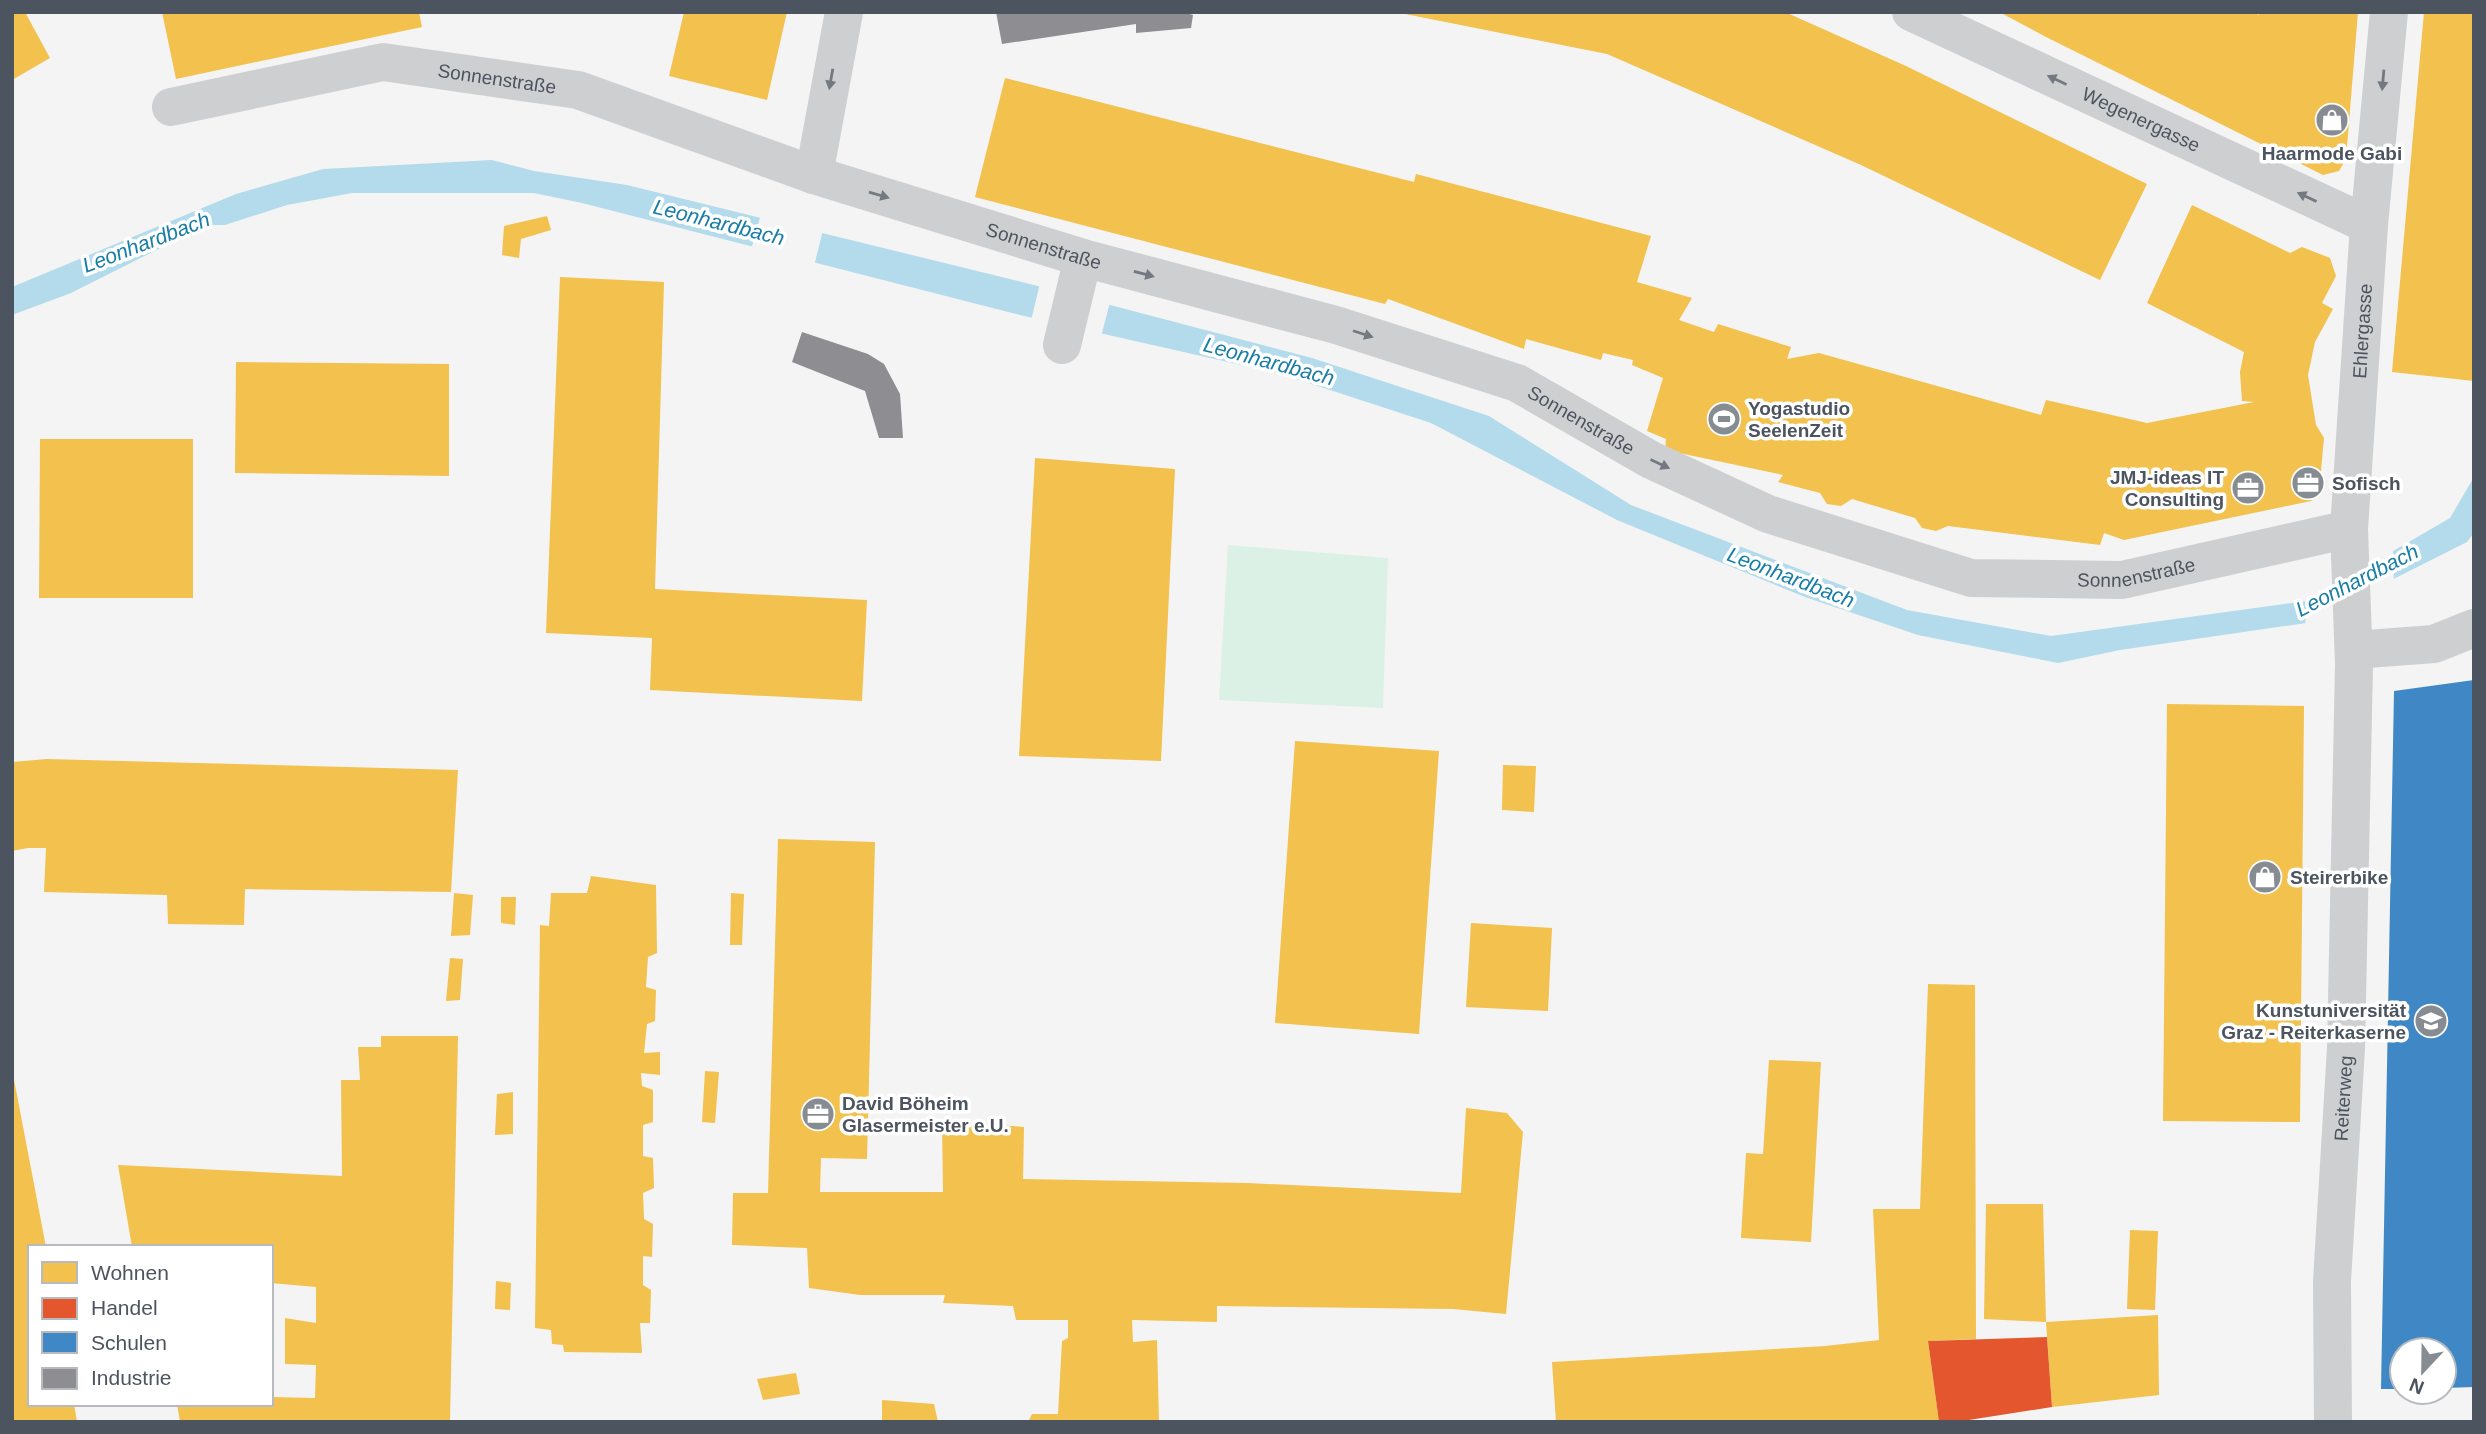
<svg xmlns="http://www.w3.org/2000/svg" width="2486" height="1434" viewBox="0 0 2486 1434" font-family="Helvetica,sans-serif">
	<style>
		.green { fill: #dbf1e5 }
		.water { fill: #b3dbeb }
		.pier { fill: #f4f4f4 }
		.homes { fill: #f2c14e }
		.shops { fill: #e4572e }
		.schools { fill: #3f88c5 }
		.industry { fill: #8d8d92 }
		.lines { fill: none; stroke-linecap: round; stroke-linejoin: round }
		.minor { stroke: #cecfd1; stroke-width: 38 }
		.oneway { fill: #737981 }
		.labels { text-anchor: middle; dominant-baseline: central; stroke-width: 7; stroke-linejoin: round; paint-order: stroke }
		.street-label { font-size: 19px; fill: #4c545f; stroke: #fff }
		.poi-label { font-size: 19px; font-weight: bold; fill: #4c545f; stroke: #fff; text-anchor: start }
		.water-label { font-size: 21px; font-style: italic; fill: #177da7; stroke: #fff }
	</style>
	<rect width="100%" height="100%" fill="#f4f4f4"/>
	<!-- green -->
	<polygon class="green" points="1228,545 1388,558 1383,708 1219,700"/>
	<!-- water -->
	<polygon class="water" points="492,160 534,171 627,185 1034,285 1312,358 1489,416 1631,505 1907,610 2051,636 2307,601 2450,518 2474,477 2474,533 2467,542 2306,623 2120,650 2058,663 1918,635 1805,597 1617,520 1431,423 1281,374 1020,315 582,203 534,193 352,193 287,205 225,225 206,225 71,293 12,315 12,287 236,194 323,169"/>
	<!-- pier -->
	<g class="pier">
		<polygon points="761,214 823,230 814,266 751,250"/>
		<polygon points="1040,283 1110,302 1101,337 1031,321"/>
		<polygon points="2393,549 2394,584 2305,627 2307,597"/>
	</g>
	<!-- homes -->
	<g class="homes">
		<polygon points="12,12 25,12 50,58 12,80"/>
		<polygon points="162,12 419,12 422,27 176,79"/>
		<polygon points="684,12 787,12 767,100 669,76"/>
		<polygon points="1395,12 1785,12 1906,66 2147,184 2100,280 1861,165 1607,54"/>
		<polygon points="2004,12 2254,12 2259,15 2259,12 2358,12 2346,159 2339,171 2323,175 2046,37 2003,14"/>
		<polygon points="2424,12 2474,12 2474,381 2392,372"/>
		<polygon points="1005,78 1414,182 1416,174 1651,236 1637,282 1692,298 1679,320 1714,332 1718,324 1791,347 1787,359 1819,353 2041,415 2046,400 2147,423 2254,402 2242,401 2240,372 2244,352 2147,303 2192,205 2290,253 2302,247 2330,258 2336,276 2322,303 2333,309 2315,342 2308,375 2316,425 2324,438 2319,492 2311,501 2124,540 2104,533 2100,545 1948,526 1936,531 1922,528 1915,518 1852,499 1841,506 1827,504 1820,493 1778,482 1783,475 1665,450 1666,439 1647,431 1663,378 1632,365 1633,360 1603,353 1601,360 1526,339 1524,349 1388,299 1385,304 975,197"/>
		<polygon points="547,216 551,230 521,239 519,258 502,255 504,226"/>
		<polygon points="560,277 664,282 655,589 867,600 862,701 650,690 652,638 546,633"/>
		<polygon points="236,362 449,364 449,476 235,473"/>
		<polygon points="40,439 193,439 193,598 39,598"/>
		<polygon points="1035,458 1175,469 1161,761 1019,756"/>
		<polygon points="2167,704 2304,706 2300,1122 2163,1121"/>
		<polygon points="1295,741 1439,751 1419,1034 1275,1023"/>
		<polygon points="47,759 458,770 451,892 245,889 244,925 168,924 167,895 44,892 46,848 28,848 12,851 12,762"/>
		<polygon points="1503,765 1536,766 1534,812 1502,810"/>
		<polygon points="778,839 875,842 867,1159 821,1158 820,1192 943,1192 942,1120 1024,1127 1023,1179 1248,1183 1461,1193 1466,1108 1507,1113 1523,1132 1506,1314 1453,1309 1217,1306 1217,1322 1132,1320 1133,1342 1157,1340 1159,1422 1028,1422 1032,1414 1058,1414 1062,1341 1068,1338 1068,1320 1016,1320 1013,1306 943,1303 945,1295 860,1295 809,1288 807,1248 732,1245 733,1193 768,1193"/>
		<polygon points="591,876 656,885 657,953 648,957 646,987 656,990 655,1021 647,1024 644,1053 660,1052 660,1075 641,1073 642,1086 653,1090 653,1122 643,1125 643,1156 653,1158 654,1188 643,1193 644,1219 653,1224 652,1257 643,1256 643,1285 651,1290 650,1323 640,1323 642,1353 564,1352 563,1345 552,1344 551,1330 535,1328 540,925 549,926 551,893 587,893"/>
		<polygon points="454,893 473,895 470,935 451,936"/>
		<polygon points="731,893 744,894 742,945 730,945"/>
		<polygon points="501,897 516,897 515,925 501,923"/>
		<polygon points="1471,923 1552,928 1548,1011 1466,1007"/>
		<polygon points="450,958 463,959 460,1000 446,1001"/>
		<polygon points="1928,984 1975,985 1976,1339 1928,1341 1939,1422 1556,1422 1552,1362 1825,1346 1879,1340 1873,1209 1920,1209"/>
		<polygon points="381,1036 458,1036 450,1422 180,1422 177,1404 271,1404 271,1397 315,1398 316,1365 285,1364 285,1318 316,1323 316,1287 271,1283 271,1247 132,1247 118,1165 342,1176 341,1080 360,1080 358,1047 381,1047"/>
		<polygon points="1769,1060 1821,1062 1811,1242 1741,1238 1746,1153 1763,1154"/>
		<polygon points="12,1069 46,1247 30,1247 30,1404 74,1404 77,1422 12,1422"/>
		<polygon points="705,1071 719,1072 715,1123 702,1122"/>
		<polygon points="513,1092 513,1134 495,1135 497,1094"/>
		<polygon points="1986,1204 2043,1204 2046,1322 1984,1319"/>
		<polygon points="2130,1230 2158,1231 2155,1310 2127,1309"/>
		<polygon points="496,1281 511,1283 510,1310 495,1309"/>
		<polygon points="2158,1315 2159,1395 2052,1407 2046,1322"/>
		<polygon points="796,1373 800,1394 763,1400 757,1379"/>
		<polygon points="882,1400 934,1404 938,1422 882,1422"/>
	</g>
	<!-- shops -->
	<polygon class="shops" points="2047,1337 2052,1407 1956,1422 1939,1422 1928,1341"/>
	<!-- schools -->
	<polygon class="schools" points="2474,680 2474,1387 2444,1388 2444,1350 2402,1350 2402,1389 2381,1389 2394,691"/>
	<!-- industry -->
	<g class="industry">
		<polygon points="996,12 1183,12 1193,15 1191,28 1136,33 1136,24 1002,44"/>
		<polygon points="802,332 868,354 884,364 900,394 903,438 879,438 865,391 792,362"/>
	</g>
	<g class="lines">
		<!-- minor -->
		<g class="minor">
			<path id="s1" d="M1911,12L2369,225"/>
			<path id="s2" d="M171,107L383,62L578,90L814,175L1083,258L1336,325L1517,383L1651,460L1768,514L1971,578L2122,580L2349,529"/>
			<polyline points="814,175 844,12"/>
			<polyline points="1062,345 1083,258"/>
			<polyline points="2354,650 2434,644 2474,628"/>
			<path id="s3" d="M2333,1422L2332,1281L2346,1048L2354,665L2349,529L2369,225L2389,12"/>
		</g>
	</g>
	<!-- one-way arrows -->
	<defs><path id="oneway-solid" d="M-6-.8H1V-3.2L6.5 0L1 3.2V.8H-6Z" transform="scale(1.75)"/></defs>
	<g class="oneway">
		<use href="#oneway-solid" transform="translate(831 79) rotate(100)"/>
		<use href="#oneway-solid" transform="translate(2057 80) rotate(-155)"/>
		<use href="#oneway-solid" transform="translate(2383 80) rotate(95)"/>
		<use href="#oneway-solid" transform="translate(879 195) rotate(16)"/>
		<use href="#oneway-solid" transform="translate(2307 197) rotate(-155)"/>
		<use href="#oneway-solid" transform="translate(1144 274) rotate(15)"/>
		<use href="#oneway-solid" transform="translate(1363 334) rotate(18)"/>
		<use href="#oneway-solid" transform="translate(1660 464) rotate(25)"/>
	</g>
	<!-- icons -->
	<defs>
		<symbol id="shop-disc" viewBox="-11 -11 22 22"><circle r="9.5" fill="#878c93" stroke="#fff"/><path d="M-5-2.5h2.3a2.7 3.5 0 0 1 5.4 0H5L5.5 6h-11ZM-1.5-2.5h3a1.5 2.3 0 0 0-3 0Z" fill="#fff"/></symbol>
		<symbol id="stadium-disc" viewBox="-11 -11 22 22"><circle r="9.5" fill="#878c93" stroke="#fff"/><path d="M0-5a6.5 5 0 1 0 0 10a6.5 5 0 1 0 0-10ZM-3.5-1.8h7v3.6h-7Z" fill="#fff"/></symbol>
		<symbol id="office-disc" viewBox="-11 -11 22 22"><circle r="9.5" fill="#878c93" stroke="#fff"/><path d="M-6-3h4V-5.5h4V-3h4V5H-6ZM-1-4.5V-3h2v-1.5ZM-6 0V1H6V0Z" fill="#fff"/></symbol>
		<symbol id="university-disc" viewBox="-11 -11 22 22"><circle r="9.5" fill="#878c93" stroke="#fff"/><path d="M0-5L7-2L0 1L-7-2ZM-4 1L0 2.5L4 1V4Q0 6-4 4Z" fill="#fff"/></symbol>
	</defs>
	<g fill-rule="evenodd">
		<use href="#shop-disc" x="2313" y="101" width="38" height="38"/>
		<use href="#stadium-disc" x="1705" y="400" width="38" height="38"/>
		<use href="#office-disc" x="2289" y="464" width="38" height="38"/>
		<use href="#office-disc" x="2229" y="469" width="38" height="38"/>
		<use href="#shop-disc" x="2246" y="858" width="38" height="38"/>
		<use href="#university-disc" x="2412" y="1002" width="38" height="38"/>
		<use href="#office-disc" x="799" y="1095" width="38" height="38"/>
	</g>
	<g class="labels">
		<!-- street labels -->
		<g class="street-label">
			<text stroke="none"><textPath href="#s2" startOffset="332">Sonnenstraße</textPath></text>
			<text stroke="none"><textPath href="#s1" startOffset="254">Wegenergasse</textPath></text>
			<text stroke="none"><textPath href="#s2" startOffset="905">Sonnenstraße</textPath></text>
			<text stroke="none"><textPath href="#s3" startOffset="1092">Ehlergasse</textPath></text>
			<text stroke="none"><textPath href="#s2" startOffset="1472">Sonnenstraße</textPath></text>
			<text stroke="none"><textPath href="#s2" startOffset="2060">Sonnenstraße</textPath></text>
			<text stroke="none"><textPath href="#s3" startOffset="324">Reiterweg</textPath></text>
		</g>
		<!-- poi labels -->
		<g class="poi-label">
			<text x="2332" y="153" text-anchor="middle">Haarmode Gabi</text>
			<text x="1748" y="408">Yogastudio<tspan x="1748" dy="22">SeelenZeit</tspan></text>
			<text x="2224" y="477" text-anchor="end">JMJ-ideas IT<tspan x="2224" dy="22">Consulting</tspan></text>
			<text x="2332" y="483">Sofisch</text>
			<text x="2290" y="877">Steirerbike</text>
			<text x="2406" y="1010" text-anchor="end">Kunstuniversität<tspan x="2406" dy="22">Graz - Reiterkaserne</tspan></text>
			<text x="842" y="1103">David Böheim<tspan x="842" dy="22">Glasermeister e.U.</tspan></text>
		</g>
		<!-- water labels -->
		<g class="water-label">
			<text transform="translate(719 222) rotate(14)">Leonhardbach</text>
			<text transform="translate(146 242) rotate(-21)">Leonhardbach</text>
			<text transform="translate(1269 361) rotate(15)">Leonhardbach</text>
			<text transform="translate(1791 577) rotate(21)">Leonhardbach</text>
			<text transform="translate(2357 580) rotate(-27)">Leonhardbach</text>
		</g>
	</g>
	<!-- border -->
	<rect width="2486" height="1434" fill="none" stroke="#4c545f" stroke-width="28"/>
	<!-- legend -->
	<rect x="28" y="1245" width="245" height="161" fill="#ffffff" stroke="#b7bbbf" stroke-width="2"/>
	<rect x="42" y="1262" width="35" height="21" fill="#f2c14e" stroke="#b7bbbf" stroke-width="2"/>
	<text x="91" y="1280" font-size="21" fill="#4c545f">Wohnen</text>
	<rect x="42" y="1298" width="35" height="21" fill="#e4572e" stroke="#b7bbbf" stroke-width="2"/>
	<text x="91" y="1315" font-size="21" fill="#4c545f">Handel</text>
	<rect x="42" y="1332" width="35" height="21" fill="#3f88c5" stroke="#b7bbbf" stroke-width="2"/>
	<text x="91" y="1350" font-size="21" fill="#4c545f">Schulen</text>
	<rect x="42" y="1368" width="35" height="21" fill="#8d8d92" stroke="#b7bbbf" stroke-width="2"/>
	<text x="91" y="1385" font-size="21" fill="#4c545f">Industrie</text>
	<!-- north arrow -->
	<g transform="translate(2423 1371) rotate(202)"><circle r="33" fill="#ffffff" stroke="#b7bbbf" stroke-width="2"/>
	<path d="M0-5L12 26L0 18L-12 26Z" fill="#878c93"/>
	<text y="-10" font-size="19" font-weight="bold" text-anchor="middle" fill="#4c545f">N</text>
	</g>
</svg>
